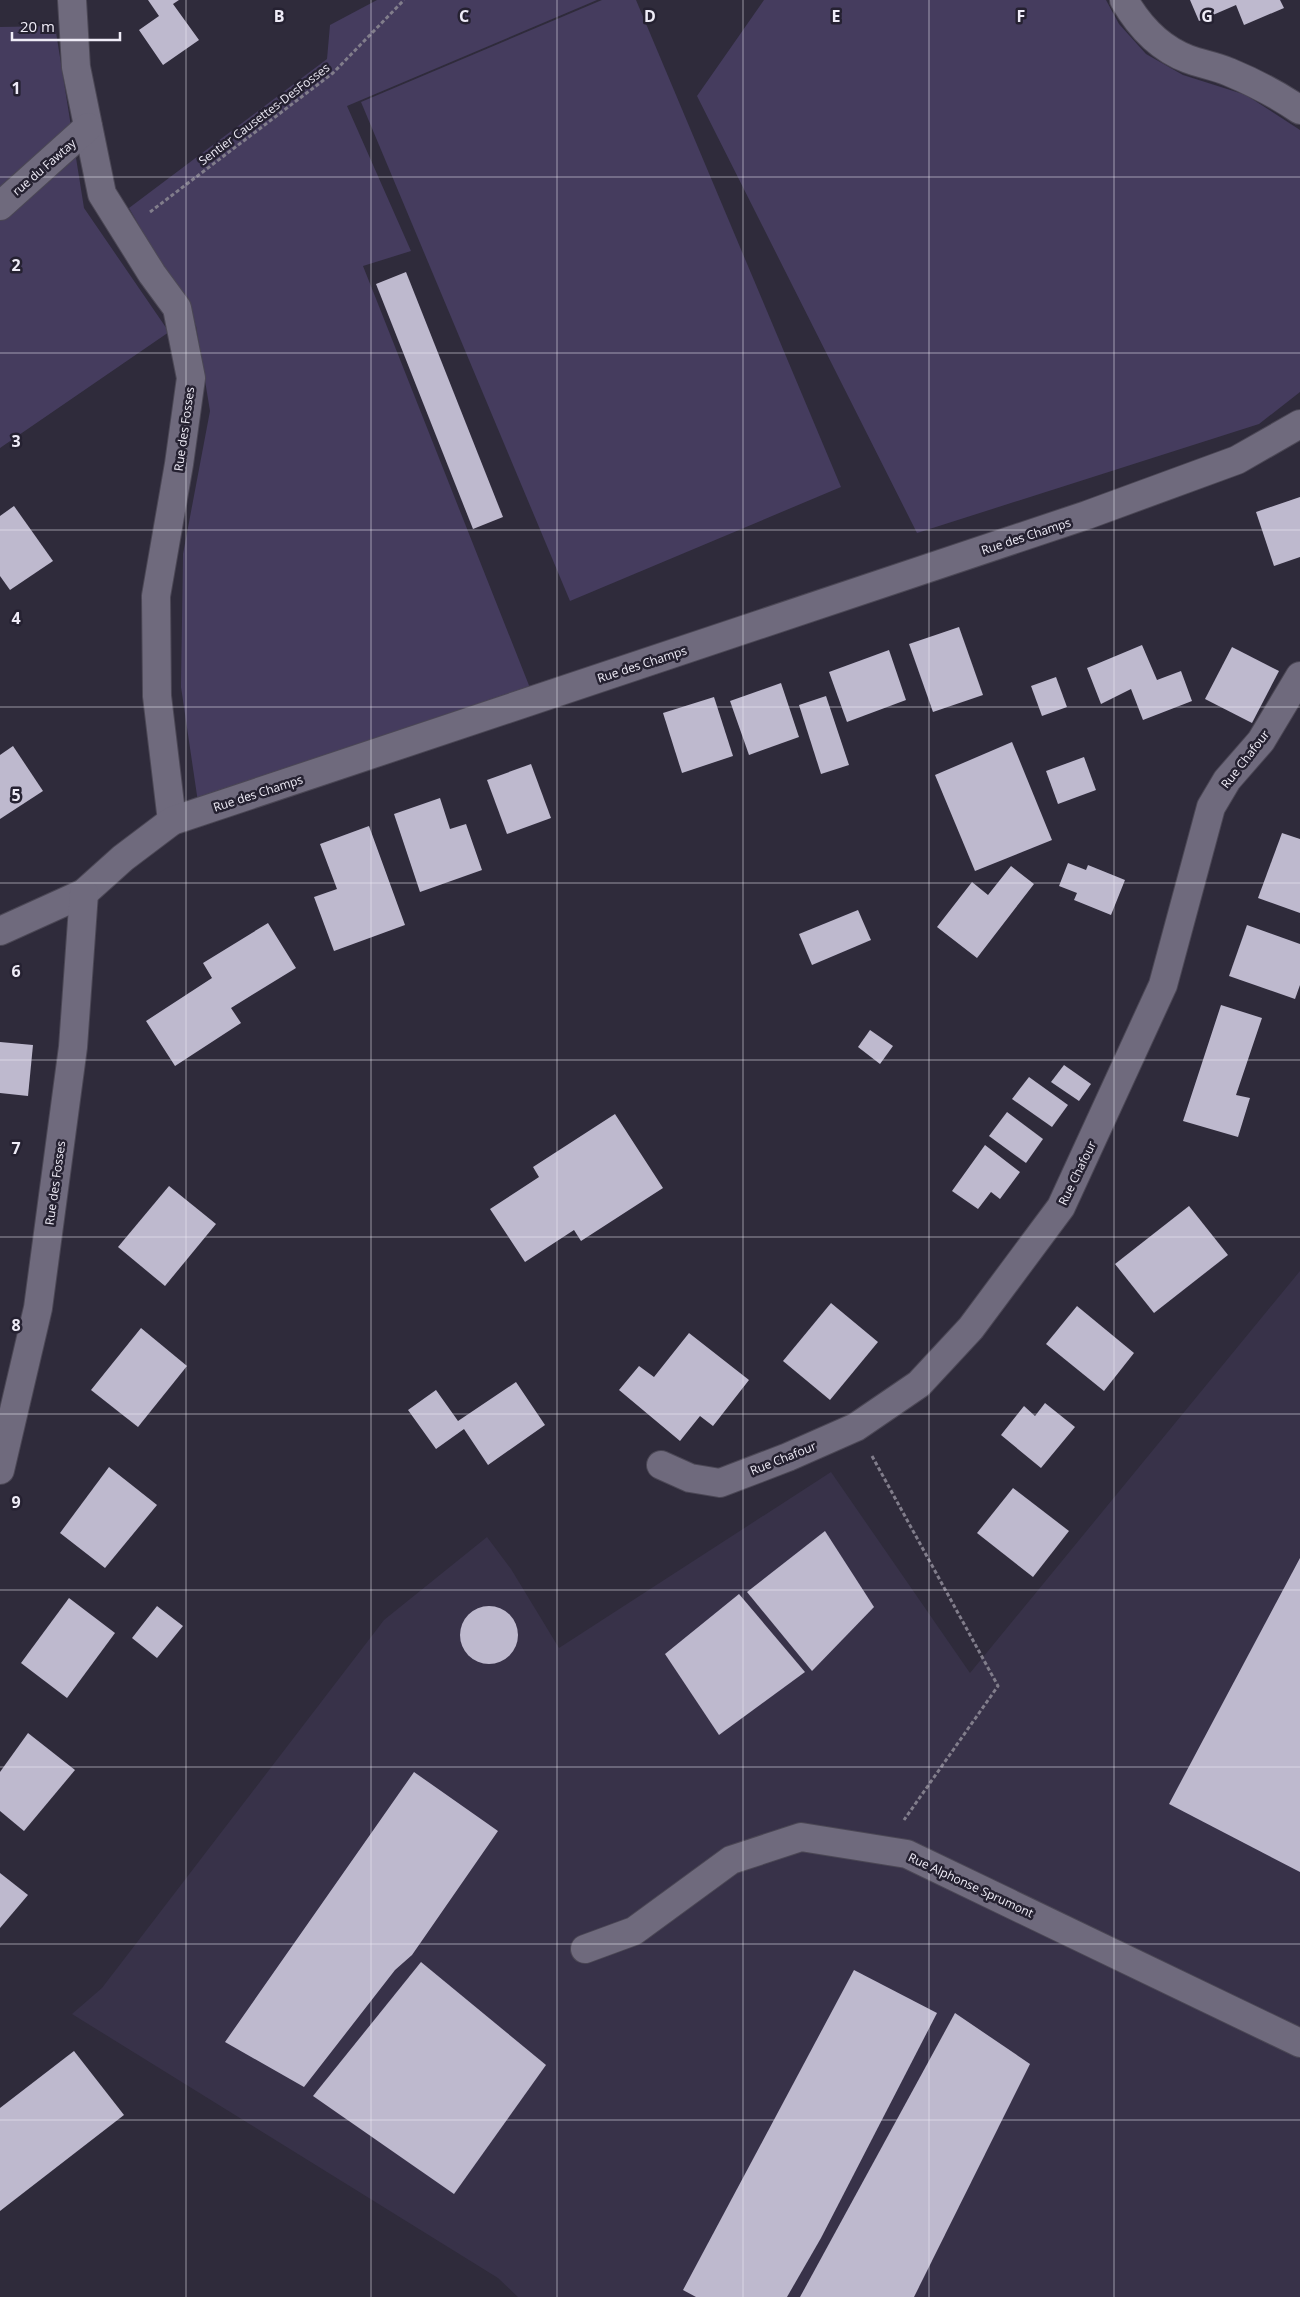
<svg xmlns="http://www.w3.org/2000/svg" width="1300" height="2297" viewBox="0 0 1300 2297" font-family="'Open Sans',sans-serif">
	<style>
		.built { fill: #383249 }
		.green { fill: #453c5e }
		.building { fill: #beb9ce }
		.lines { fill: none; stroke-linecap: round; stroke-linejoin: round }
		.minor-casing { stroke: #4b4755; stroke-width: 30 }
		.path { stroke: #817d8b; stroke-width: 3; stroke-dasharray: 4 2.5; stroke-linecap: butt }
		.minor { stroke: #6f6a7d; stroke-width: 28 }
		.grid { fill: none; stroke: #efecf7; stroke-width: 1; stroke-opacity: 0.55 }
		.labels { text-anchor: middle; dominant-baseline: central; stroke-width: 5; stroke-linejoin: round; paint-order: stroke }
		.street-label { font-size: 12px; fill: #efecf7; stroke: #252131 }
		.grid-label { font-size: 16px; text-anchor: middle; font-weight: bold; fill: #efecf7; stroke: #252131; stroke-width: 5; stroke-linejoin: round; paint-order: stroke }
	</style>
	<rect width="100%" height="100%" fill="#2f2b3b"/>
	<!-- built -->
	<polygon class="built" points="1300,1271 1300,2297 518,2297 498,2278 72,2014 102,1988 384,1620 487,1537 511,1569 559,1648 831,1472 970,1673"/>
	<!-- green -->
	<g class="green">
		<polygon points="377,0 597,0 347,106 411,251 363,266 532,693 199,809 181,687 183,554 210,411 196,326 129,208 327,59 330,25"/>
		<polygon points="602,0 636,0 841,487 570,601 361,102"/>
		<polygon points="764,0 1106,0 1119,24 1146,54 1183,75 1246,95 1300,130 1300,392 1259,424 917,533 697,96"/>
		<polygon points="55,26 84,208 169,332 0,448 0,27"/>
	</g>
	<!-- building -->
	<g class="building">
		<polygon points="148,0 179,0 173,4 199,40 163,65 139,30 159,16"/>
		<polygon points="1190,0 1280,0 1284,8 1244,25 1236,5 1199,21"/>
		<polygon points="406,272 503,517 473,529 376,284"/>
		<polygon points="1300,497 1300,557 1274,566 1256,512"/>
		<polygon points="14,506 53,561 10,590 0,576 0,516"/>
		<polygon points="959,627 983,695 933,712 909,644"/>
		<polygon points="1142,645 1157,680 1181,671 1192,701 1143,720 1131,689 1101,704 1087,668"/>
		<polygon points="1232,647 1279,671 1252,723 1205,699"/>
		<polygon points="889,650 906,700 847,722 829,672"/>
		<polygon points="1056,677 1067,707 1042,716 1031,686"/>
		<polygon points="781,683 799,737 749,755 730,701"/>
		<polygon points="826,696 849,765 821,774 799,705"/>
		<polygon points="714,697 733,756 682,773 663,713"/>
		<polygon points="1012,742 1052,840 975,871 935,775"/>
		<polygon points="13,746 43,791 0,819 0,755"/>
		<polygon points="1084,757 1096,790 1058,804 1046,771"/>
		<polygon points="531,764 551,818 507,834 487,780"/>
		<polygon points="440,798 450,829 466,824 482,870 420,892 394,814"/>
		<polygon points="369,826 405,925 334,951 314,897 337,889 320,844"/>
		<polygon points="1282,833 1300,839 1300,913 1258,898"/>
		<polygon points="1068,863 1086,870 1088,865 1125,880 1111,915 1074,900 1077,893 1059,886"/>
		<polygon points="1011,866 1034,884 977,958 937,927 972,882 988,895"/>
		<polygon points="858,910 871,940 812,965 799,934"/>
		<polygon points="268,923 296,968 231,1008 241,1023 175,1066 146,1021 212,978 203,963"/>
		<polygon points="1247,925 1300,944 1300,985 1295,999 1229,976"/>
		<polygon points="1221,1005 1262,1018 1236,1095 1250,1098 1238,1137 1183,1121"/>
		<polygon points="870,1030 893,1046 880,1064 858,1047"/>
		<polygon points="0,1042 33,1045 28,1096 0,1093"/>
		<polygon points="1064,1065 1091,1084 1079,1101 1051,1082"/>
		<polygon points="1029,1077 1068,1105 1052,1127 1012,1099"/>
		<polygon points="1007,1112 1043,1139 1026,1163 989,1136"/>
		<polygon points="615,1114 663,1188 581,1241 574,1230 525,1262 490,1209 539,1177 533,1167"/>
		<polygon points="985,1145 1020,1172 1000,1199 991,1192 978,1209 952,1191"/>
		<polygon points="169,1186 216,1224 165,1286 118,1247"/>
		<polygon points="1189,1206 1228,1255 1154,1313 1115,1264"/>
		<polygon points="831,1303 878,1342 830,1400 783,1361"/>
		<polygon points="1077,1306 1134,1353 1104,1391 1046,1344"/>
		<polygon points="141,1328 187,1366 138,1427 91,1390"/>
		<polygon points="689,1333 749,1380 713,1426 700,1416 680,1441 619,1390 639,1366 654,1377"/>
		<polygon points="516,1382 545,1425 488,1465 464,1429 436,1449 408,1410 436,1390 458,1421"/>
		<polygon points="1045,1403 1075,1427 1041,1468 1001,1435 1024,1406 1035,1416"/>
		<polygon points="109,1467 157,1505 105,1568 60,1533"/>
		<polygon points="1013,1488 1069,1531 1033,1577 977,1533"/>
		<polygon points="825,1531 874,1607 812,1671 747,1592"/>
		<polygon points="1300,1558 1300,1872 1169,1804"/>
		<polygon points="739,1594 805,1672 719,1735 665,1654"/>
		<polygon points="69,1598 115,1633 67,1698 21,1663"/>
		<polygon points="157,1606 183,1626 157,1658 132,1638"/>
		<circle cx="489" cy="1635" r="29"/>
		<polygon points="28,1733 75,1770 24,1831 0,1811 0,1772"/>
		<polygon points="414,1772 498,1831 412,1955 395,1970 304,2087 225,2042"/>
		<polygon points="0,1873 28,1895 0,1928"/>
		<polygon points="421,1962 546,2065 454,2194 313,2096"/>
		<polygon points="854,1970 937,2013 821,2238 787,2297 696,2297 683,2290"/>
		<polygon points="955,2013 1030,2064 914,2297 800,2297"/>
		<polygon points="74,2051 124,2115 0,2211 0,2108"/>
	</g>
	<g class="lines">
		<defs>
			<g id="minor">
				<polyline points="72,0 76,67 102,194 152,274 177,308 191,378 179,464 156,596 157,696 172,821"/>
				<path d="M1124,0C1139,26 1159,48 1188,59C1201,64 1216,66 1229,72C1253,82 1278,95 1300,110"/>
				<polyline points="0,206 88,127"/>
				<polyline points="0,931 84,893 123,858 172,821 1087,515 1237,460 1300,424"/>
				<polyline points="661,1465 690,1478 720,1483 788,1457 856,1427 919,1384 971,1328 1061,1207 1163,985 1211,807 1227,780 1261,741 1300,676"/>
				<polyline points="0,1470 38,1308 73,1047 84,893"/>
				<polyline points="585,1949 634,1931 731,1860 801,1837 907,1854 1300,2043"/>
			</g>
		</defs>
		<!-- minor casing -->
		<use href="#minor" class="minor-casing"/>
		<!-- path -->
		<g class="path">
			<polyline points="150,212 333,73 404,0"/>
			<polyline points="872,1456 998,1686 904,1820"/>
		</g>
		<!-- minor -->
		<use href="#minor" class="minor"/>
	</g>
	<!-- grid -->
	<path class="grid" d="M186,0V2297M371,0V2297M557,0V2297M743,0V2297M929,0V2297M1114,0V2297M0,177H1300M0,353H1300M0,530H1300M0,707H1300M0,883H1300M0,1060H1300M0,1237H1300M0,1414H1300M0,1590H1300M0,1767H1300M0,1944H1300M0,2120H1300"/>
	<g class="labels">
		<!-- street labels -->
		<g class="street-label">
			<text transform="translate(264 114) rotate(-37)">Sentier Causettes-DesFosses</text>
			<text transform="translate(44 167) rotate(-41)">rue du Fawtay</text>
			<text transform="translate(184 429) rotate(-82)">Rue des Fosses</text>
			<text transform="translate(1026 536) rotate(-18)">Rue des Champs</text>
			<text transform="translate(642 664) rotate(-18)">Rue des Champs</text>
			<text transform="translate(1245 759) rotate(-52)">Rue Chafour</text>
			<text transform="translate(258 793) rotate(-18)">Rue des Champs</text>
			<text transform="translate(1077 1173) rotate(-64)">Rue Chafour</text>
			<text transform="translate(55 1183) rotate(-82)">Rue des Fosses</text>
			<text transform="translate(783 1458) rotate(-22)">Rue Chafour</text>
			<text transform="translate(971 1885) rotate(25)">Rue Alphonse Sprumont</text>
		</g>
	</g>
	<g class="grid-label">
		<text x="279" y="22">B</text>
		<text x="464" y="22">C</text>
		<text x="650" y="22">D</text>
		<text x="836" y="22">E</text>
		<text x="1021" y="22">F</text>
		<text x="1207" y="22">G</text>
		<text x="16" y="94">1</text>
		<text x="16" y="271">2</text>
		<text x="16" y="447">3</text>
		<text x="16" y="624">4</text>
		<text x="16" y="801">5</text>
		<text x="16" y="977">6</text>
		<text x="16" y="1154">7</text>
		<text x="16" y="1331">8</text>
		<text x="16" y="1508">9</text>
	</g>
	<!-- scale -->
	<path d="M12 32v8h108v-8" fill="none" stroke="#efecf7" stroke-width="2.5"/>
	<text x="20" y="32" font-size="15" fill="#efecf7" stroke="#252131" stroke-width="4" paint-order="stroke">20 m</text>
</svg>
